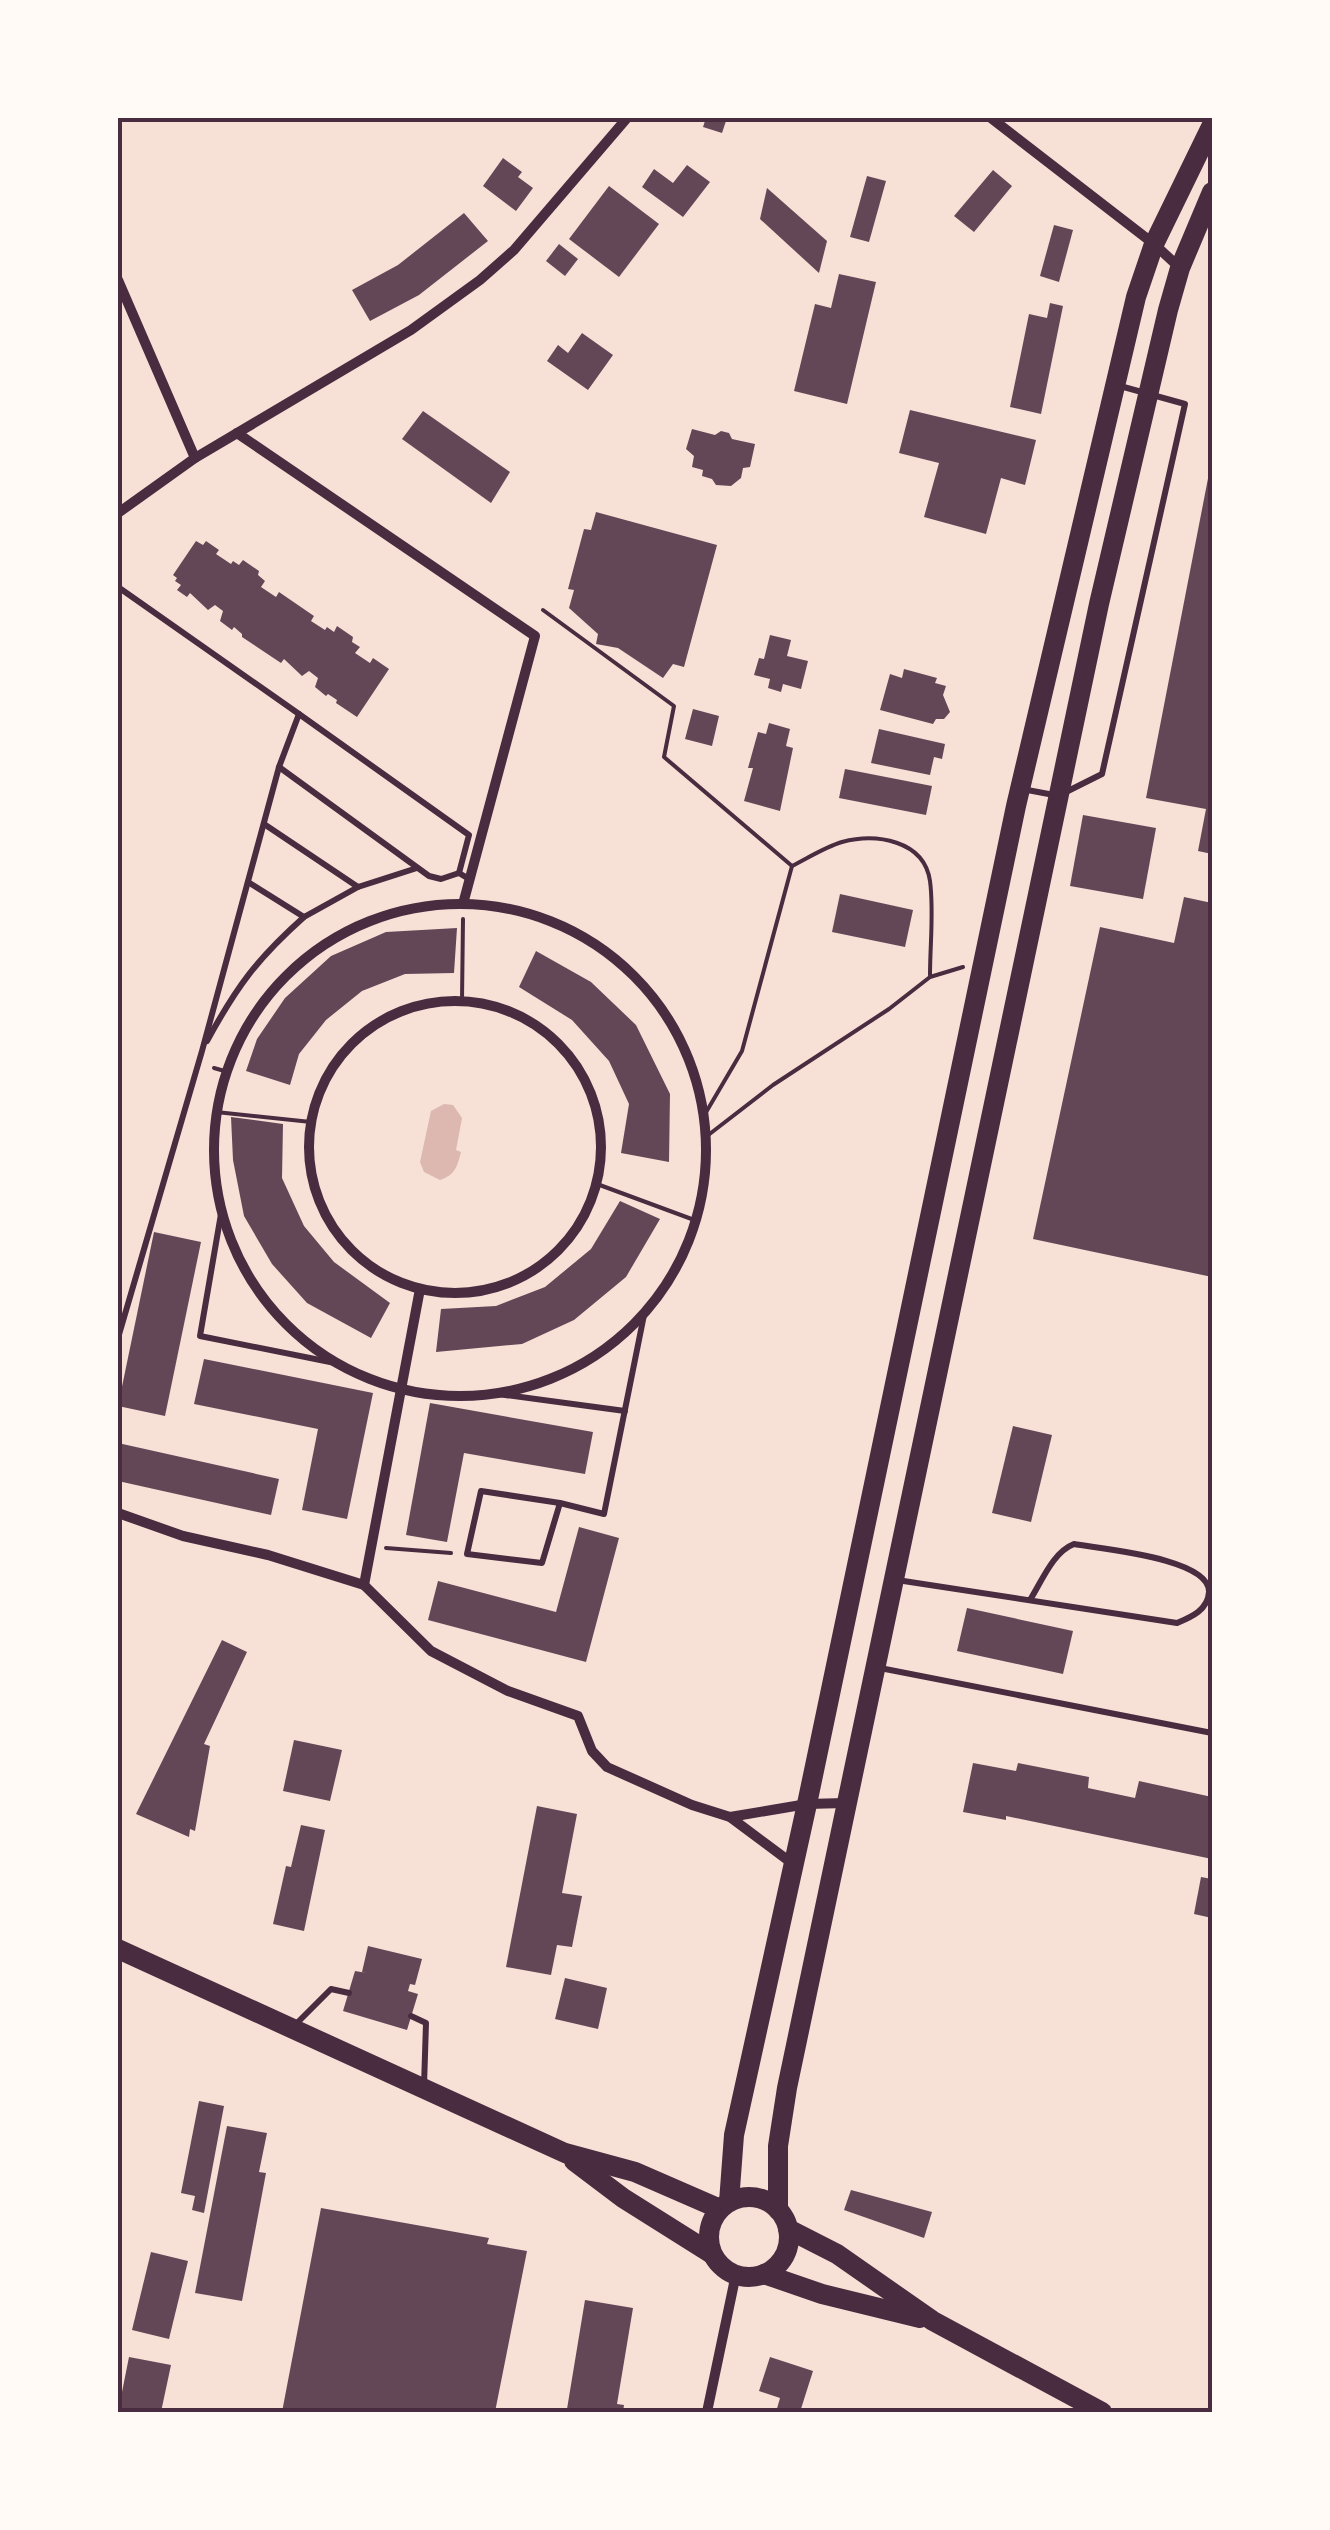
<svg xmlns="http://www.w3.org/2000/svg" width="1330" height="2530" viewBox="0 0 1330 2530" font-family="'Asap Condensed',sans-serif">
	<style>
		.water { fill: #dcb8b0 }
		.building { fill: #644757 }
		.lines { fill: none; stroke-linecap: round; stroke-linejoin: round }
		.path { stroke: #4a2c40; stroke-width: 4 }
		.service { stroke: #4a2c40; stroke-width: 6 }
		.minor { stroke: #4a2c40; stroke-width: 10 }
		.secondary { stroke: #4a2c40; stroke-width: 20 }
		.neatline { fill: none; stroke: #4a2c40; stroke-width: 4 }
	</style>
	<rect width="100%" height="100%" fill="#f7e1d7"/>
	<!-- water -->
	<path class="water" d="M444,1104L453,1105L462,1118L456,1150L461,1152C457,1167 455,1175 440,1180L424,1172L420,1162L431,1111Z"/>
	<!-- building -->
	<g class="building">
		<polygon points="706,118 727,118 722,133 703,127"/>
		<polygon points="503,158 522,172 518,177 533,188 516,211 483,186"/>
		<polygon points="687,165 710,182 683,217 642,187 654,169 673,183"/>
		<polygon points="993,170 1012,186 974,232 954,216"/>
		<polygon points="867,176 886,181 869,242 850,237"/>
		<polygon points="609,186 659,224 619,277 569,239"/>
		<polygon points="767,188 827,241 819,273 760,219"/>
		<polygon points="464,213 488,241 419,295 370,321 352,290 398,265"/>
		<polygon points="1054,225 1073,230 1059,282 1040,276"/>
		<polygon points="559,244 578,259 565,276 546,261"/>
		<polygon points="839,274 876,282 847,404 794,391 815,304 831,308"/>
		<polygon points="1050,303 1063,306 1041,414 1010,407 1029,314 1047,318"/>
		<polygon points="582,333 613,355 588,390 547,361 558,345 568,353"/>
		<polygon points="910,410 1036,440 1025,485 1001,478 986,534 924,517 939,463 899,453"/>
		<polygon points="423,411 510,472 491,503 402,439"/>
		<polygon points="692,429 715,435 721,431 729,433 732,439 755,444 750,467 743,468 741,478 731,486 716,485 712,479 702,476 703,470 692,467 694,456 686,449"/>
		<polygon points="1211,463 1212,463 1212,854 1198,851 1206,809 1146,798"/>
		<polygon points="596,512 717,545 684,667 673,664 663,678 618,648 596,644 598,634 569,608 574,590 568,589 584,529 591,530"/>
		<polygon points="196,541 203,545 206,541 219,550 216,554 231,564 233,561 239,565 243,560 259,571 258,575 265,581 261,587 276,597 279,592 314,616 311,621 325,630 327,627 334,632 337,626 353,637 352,642 360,647 355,653 370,663 373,658 389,669 357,717 336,703 337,700 328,694 326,696 315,687 318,678 309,671 302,676 284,659 281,663 242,637 242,634 234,627 232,630 220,621 223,611 215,605 208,610 190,593 187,597 177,590 181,585 175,581 177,578 173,575"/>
		<polygon points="770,635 791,640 787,656 808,661 801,689 783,684 781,692 768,688 770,679 754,675 759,658 764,659"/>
		<polygon points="904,669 937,678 935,683 946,686 943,695 950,712 944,719 936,719 933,724 880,710 890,674 902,678"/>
		<polygon points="693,709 719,716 712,746 685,739"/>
		<polygon points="769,723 790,729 786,746 793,748 780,811 744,801 753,768 748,768 758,732 766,734"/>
		<polygon points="879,729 945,744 942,759 934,757 930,775 871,763"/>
		<polygon points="845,769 932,786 926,815 839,798"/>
		<polygon points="1083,815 1156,828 1143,899 1070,886"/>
		<polygon points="840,894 913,910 905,947 832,932"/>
		<polygon points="1184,897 1212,903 1212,1277 1033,1239 1100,927 1174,943"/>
		<polygon points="457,928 454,973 405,974 362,991 326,1020 299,1054 290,1085 246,1071 257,1039 285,998 331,956 386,932"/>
		<polygon points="536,951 591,982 636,1025 670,1094 669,1162 621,1153 629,1104 609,1061 572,1020 519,987"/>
		<polygon points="231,1117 283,1124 282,1178 304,1226 334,1262 390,1303 371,1338 307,1303 272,1264 244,1216 233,1160"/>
		<polygon points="620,1201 660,1219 626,1277 574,1320 522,1344 436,1352 441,1309 496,1306 545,1287 591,1249"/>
		<polygon points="154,1232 201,1242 165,1416 118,1406"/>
		<polygon points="204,1359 373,1393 347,1519 302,1510 318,1429 194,1404"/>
		<polygon points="430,1403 593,1432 585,1474 464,1453 447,1542 406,1535"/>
		<polygon points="1013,1426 1052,1435 1031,1522 992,1513"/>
		<polygon points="118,1443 279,1479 271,1515 118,1481"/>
		<polygon points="579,1527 619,1538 586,1662 428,1620 438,1581 556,1612"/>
		<polygon points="967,1608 1073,1631 1063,1674 957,1651"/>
		<polygon points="222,1640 247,1652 204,1744 210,1746 195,1831 190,1829 189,1837 136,1814"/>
		<polygon points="294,1740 342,1750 330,1801 283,1791"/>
		<polygon points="973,1763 1016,1771 1018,1763 1089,1777 1088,1788 1135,1798 1139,1781 1212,1797 1212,1859 1006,1816 1006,1820 963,1812"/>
		<polygon points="537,1806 577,1814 562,1893 582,1896 572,1947 557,1945 551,1975 506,1967"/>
		<polygon points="301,1825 325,1830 304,1931 273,1924 286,1866 291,1867"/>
		<polygon points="1201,1877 1212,1879 1212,1918 1194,1914"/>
		<polygon points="368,1946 422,1959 415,1985 410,1984 408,1991 418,1994 407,2030 343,2011 355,1971 367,1973 362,1972"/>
		<polygon points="565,1978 607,1988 598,2029 555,2019"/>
		<polygon points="199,2101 224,2106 204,2213 192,2210 195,2196 181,2193"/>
		<polygon points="227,2126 267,2133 259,2172 266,2173 242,2301 195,2293"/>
		<polygon points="851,2190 932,2212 924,2238 844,2210"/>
		<polygon points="321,2208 489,2238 487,2244 527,2251 495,2412 282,2412"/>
		<polygon points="151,2252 188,2261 169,2339 132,2330"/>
		<polygon points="585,2300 633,2308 617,2404 624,2405 623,2412 582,2412 567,2409"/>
		<polygon points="129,2357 171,2365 161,2412 118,2412"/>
		<polygon points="770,2357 813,2371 800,2412 776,2412 780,2398 759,2391"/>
	</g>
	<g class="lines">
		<!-- path -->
		<g class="path">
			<polyline points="543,610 674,706 664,757 792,866 742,1051 705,1114"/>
			<path d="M792,866C808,858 825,847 842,842C876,833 924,840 930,881C934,911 930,945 930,975"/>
			<polyline points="462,1000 463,919"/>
			<polyline points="214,1068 228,1072"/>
			<polyline points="216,1112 311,1122"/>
			<polyline points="707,1136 773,1085 889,1009 930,977 963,967"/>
			<polyline points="597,1184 697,1221"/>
			<polyline points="386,1548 451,1553"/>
		</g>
		<!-- service -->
		<g class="service">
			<polyline points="118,587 299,714"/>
			<polyline points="279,767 429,876 441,879 459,873"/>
			<polyline points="1022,789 1054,795"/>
			<polyline points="1066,792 1102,774 1185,404 1120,386"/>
			<polyline points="264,824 358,887 417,868"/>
			<polyline points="248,882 304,917 358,887"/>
			<path d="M207,1041C237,986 257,959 304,917"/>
			<polyline points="221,1214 200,1336 335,1363"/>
			<polyline points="118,1338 202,1051 279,767 299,714 469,835 459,873 469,879"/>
			<polyline points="498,1394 625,1411"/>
			<polyline points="560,1503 542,1563 467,1554 481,1491 560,1503 604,1514 644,1315"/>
			<path d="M897,1580L1177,1623C1191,1617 1208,1610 1209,1592C1210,1558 1101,1549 1074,1544C1053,1552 1042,1581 1030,1600"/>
			<polyline points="880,1668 1212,1733"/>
			<polyline points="411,2016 426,2023 424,2086"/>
			<polyline points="295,2025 331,1989 349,1993"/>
		</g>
		<!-- minor -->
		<g class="minor">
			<polyline points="991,118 1154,244 1180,268"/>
			<polyline points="118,280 195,458"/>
			<polyline points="237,433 535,636 463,904"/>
			<polyline points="118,513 195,458 411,330 480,280 514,250 627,118"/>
			<circle cx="460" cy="1150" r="246"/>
			<circle cx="455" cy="1147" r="146"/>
			<polyline points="118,1513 183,1536 268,1555 364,1585 431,1651 508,1691 578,1716 592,1751 607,1767 692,1805 730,1817 793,1864"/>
			<polyline points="364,1585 420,1289"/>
			<polyline points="730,1817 807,1804 845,1803"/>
			<polyline points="707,2412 736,2274"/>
		</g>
		<!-- secondary -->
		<g class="secondary">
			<polyline points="118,1949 565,2153 635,2172 720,2209"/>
			<polyline points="574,2161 623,2198 712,2254"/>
			<circle cx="749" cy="2237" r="40"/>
			<polyline points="729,2202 734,2135 807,1804 1016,806 1136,297 1154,244 1212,125"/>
			<polyline points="778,2210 778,2146 787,2088 1099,604 1168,310 1180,268 1212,192"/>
			<polyline points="788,2229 837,2254 933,2321 1102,2412"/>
			<polyline points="764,2274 822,2294 920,2318"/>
		</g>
	</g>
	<!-- border -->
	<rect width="1330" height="2530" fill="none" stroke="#fffaf5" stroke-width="240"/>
	<rect x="120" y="120" width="1090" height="2290" class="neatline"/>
</svg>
